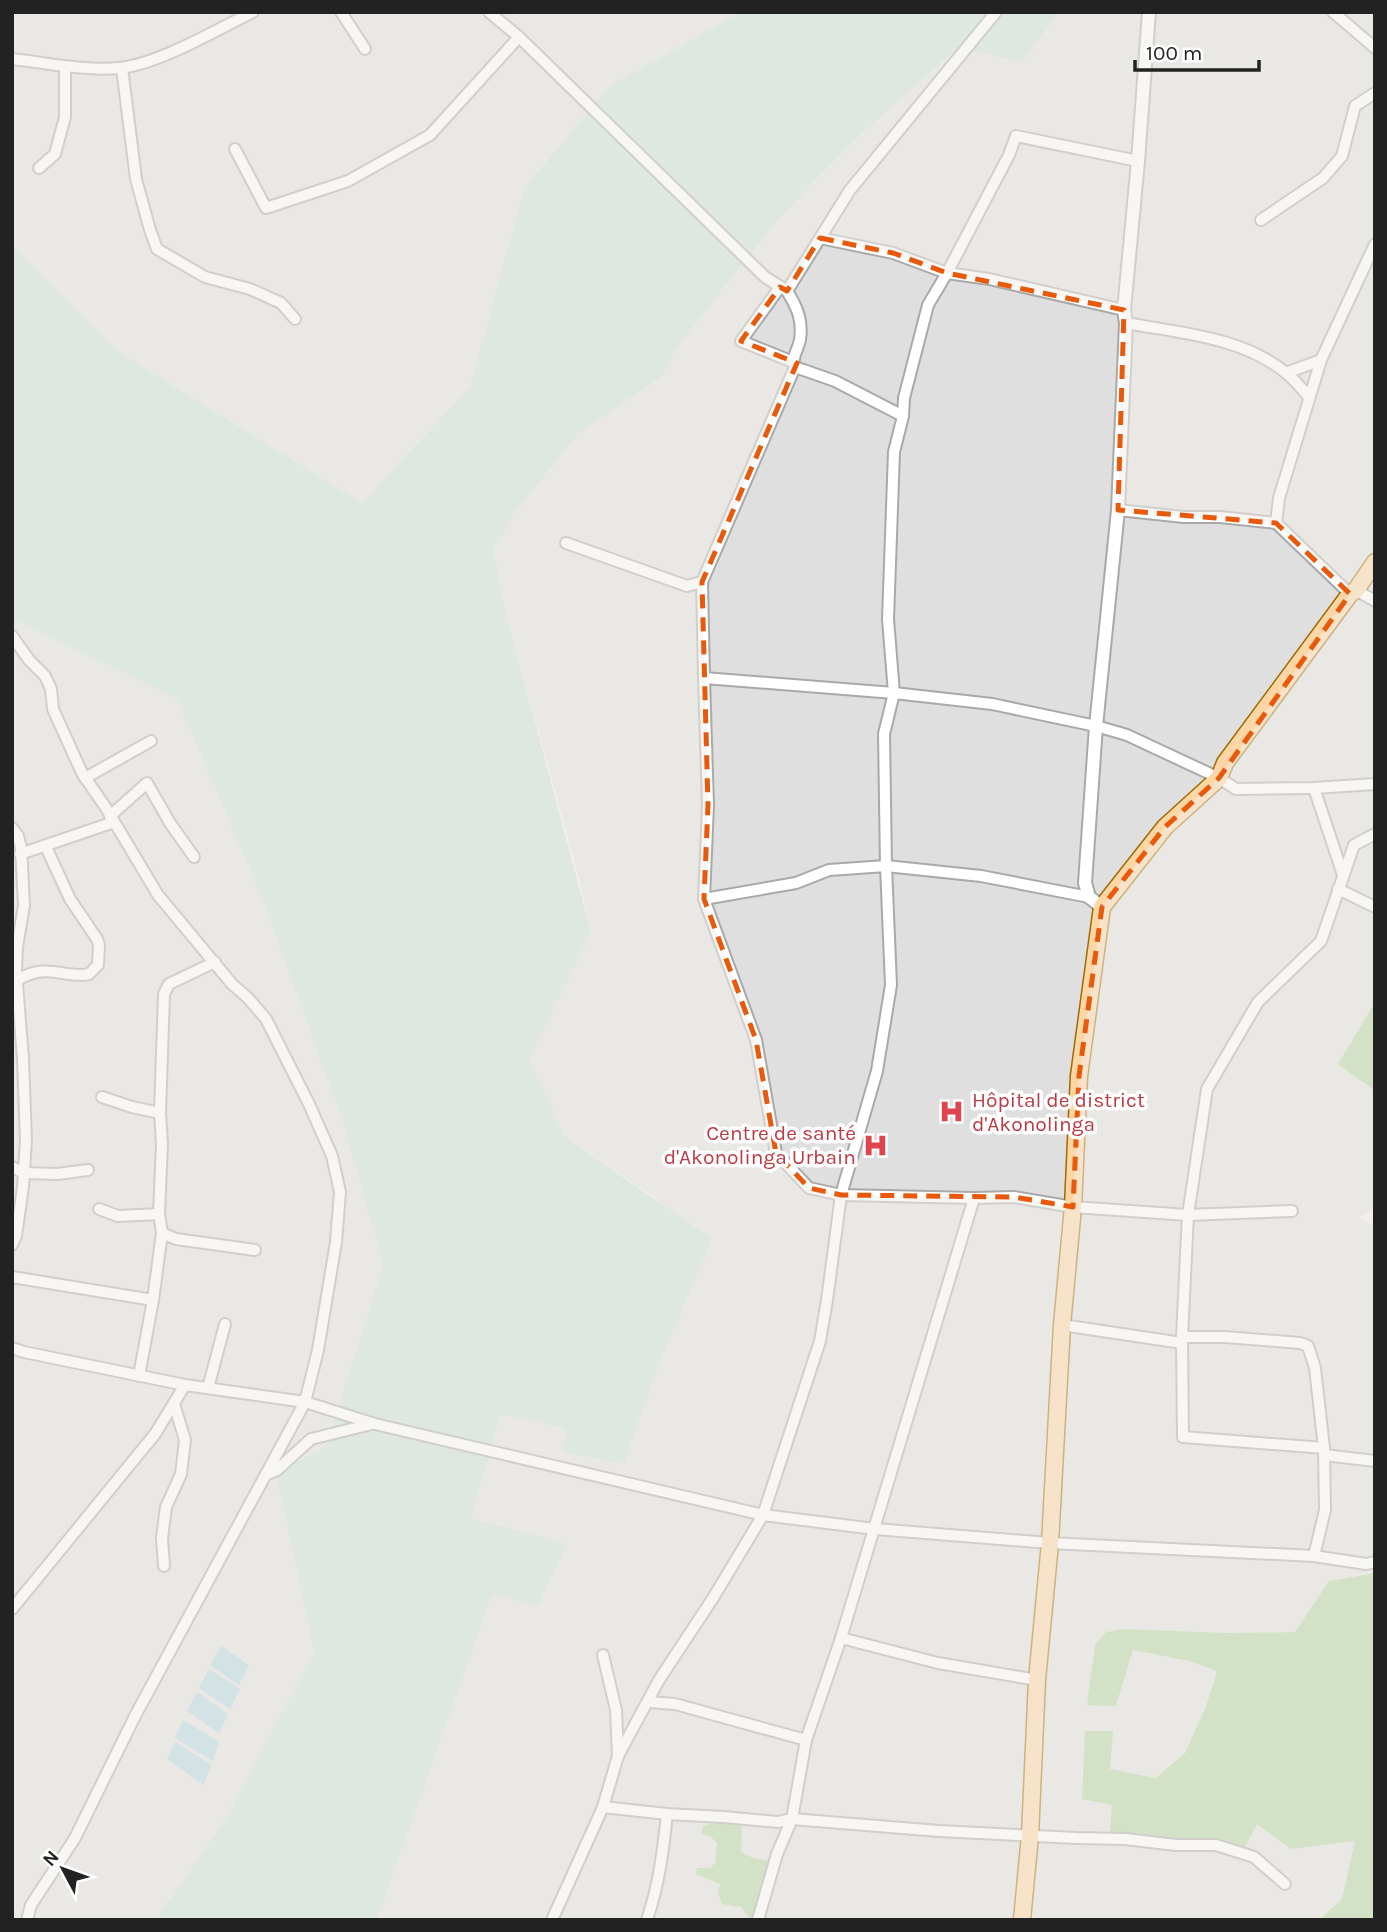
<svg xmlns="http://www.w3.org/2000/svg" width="1387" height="1932" viewBox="0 0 1387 1932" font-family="Karla,sans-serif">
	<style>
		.residential { fill: #e0dfdf }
		.forest { fill: #add19e }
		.wetland { fill: #c6e0d4 }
		.water { fill: #aad3df }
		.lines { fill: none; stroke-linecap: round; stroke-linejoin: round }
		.minor-casing { stroke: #a9a9a9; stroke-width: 14 }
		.tertiary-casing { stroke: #a9a9a9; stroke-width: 16 }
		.primary-casing { stroke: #a06b00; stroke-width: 19 }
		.minor { stroke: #fff; stroke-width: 10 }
		.tertiary { stroke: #fff; stroke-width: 12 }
		.primary { stroke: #fcd6a4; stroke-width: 16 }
		.marked { fill: none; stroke: #e8590c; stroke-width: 5; stroke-dasharray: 14 9; stroke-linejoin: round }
		.labels { text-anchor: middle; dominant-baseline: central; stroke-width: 7; stroke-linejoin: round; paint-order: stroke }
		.health-label { font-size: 21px; fill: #be3a42; stroke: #fff; text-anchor: start }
	</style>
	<rect width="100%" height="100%" fill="#f2efe9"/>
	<!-- residential -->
	<g class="residential">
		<polygon points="12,12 741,12 610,86 524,188 470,387 362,503 122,354 12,245"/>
		<polygon points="1058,12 1375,12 1375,1002 1338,1064 1375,1091 1375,1208 1358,1218 1375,1226 1375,1573 1329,1581 1295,1632 1229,1633 1125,1629 1106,1632 1116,1706 1133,1650 1189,1661 1217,1670 1206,1706 1185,1753 1156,1778 1110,1769 1085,1731 1082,1798 1113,1805 1257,1824 1291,1849 1356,1841 1342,1899 1319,1920 377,1920 492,1595 566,1544 471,1518 501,1414 566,1429 562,1452 624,1464 658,1366 660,1201 565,1137 529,1057 591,931 578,874 503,602 494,552 514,513 579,433 662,376 674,353 689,332 776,222 847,147 957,48 1023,61"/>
		<polygon points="12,618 177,699 263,901 344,1125 383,1265 326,1447 276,1473 314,1652 223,1823 155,1920 12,1920"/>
	</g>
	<!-- forest -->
	<g class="forest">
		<polygon points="1375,1002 1375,1091 1338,1064"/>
		<polygon points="1375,1573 1375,1920 1319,1920 1342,1899 1355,1841 1291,1849 1257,1824 1242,1853 1125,1839 1110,1832 1112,1805 1082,1799 1085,1731 1113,1731 1110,1769 1156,1778 1185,1753 1206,1706 1217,1671 1189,1661 1133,1650 1116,1706 1087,1705 1095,1645 1106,1632 1125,1629 1229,1633 1295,1632 1329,1581"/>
		<polygon points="716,1823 734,1823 742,1827 741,1852 753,1858 775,1862 758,1920 751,1920 741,1907 722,1904 718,1893 720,1884 696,1874 697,1868 710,1868 715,1863 717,1843 710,1836 701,1834 703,1826"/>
	</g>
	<!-- wetland -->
	<polygon class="wetland" points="741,12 1058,12 1023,62 957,48 847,147 776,222 689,332 674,353 662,376 579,433 514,513 494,551 503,602 591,932 529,1058 565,1137 712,1239 658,1366 624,1464 562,1452 566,1429 501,1414 471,1518 567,1544 538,1606 492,1595 377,1920 155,1920 223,1823 314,1652 276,1473 326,1447 383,1265 344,1125 263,901 177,699 12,618 12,245 122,354 362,503 470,387 524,188 610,86"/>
	<!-- water -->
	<g class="water">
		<polygon points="221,1646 249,1665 239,1685 210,1665"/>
		<polygon points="209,1669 240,1689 230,1709 199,1688"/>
		<polygon points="197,1692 228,1714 219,1733 187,1711"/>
		<polygon points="183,1720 219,1742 213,1761 175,1738"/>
		<polygon points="175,1742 211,1765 204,1785 167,1759"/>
	</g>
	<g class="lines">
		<defs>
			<g id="minor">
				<polyline points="341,12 365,49"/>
				<polyline points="489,12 519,37 765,277 787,291"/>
				<polyline points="1333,12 1375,48"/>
				<path d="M12,59C48,63 83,71 119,68C159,64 216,30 253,12"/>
				<polyline points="122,68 136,179 150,230 157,249 205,277 250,289 281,303 295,319"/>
				<polyline points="235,149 266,208 348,181 430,135 519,37"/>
				<polyline points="39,168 55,154 65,117 65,66"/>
				<polyline points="1261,220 1323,178 1342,156 1355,106 1375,93"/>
				<polyline points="820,238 893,253 947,273 989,279 1124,310"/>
				<polyline points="780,287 741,341 793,362"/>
				<path d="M1126,323C1180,333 1243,337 1286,373C1295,380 1302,389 1309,397"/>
				<polyline points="795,367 835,381 903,416"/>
				<polyline points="1286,373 1321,360"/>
				<polyline points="1118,510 1184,517 1220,517 1276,523 1350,594"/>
				<polyline points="1276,523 1279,498 1321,360 1375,244"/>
				<polyline points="566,543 687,586 702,582"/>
				<polyline points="1356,590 1375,601"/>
				<polyline points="12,636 29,660 45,676 51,689 53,709 82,773 106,808 158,895 232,984 248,998 266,1019 309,1104 332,1156 340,1192 336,1242 318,1350 305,1402 135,1716 75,1838 31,1905 27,1920"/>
				<path d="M704,678L702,582L795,367C791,357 798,350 800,340C803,320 797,307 787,291L850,190L996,12"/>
				<polyline points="85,778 151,741"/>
				<polyline points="1314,788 1343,875"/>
				<polyline points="110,816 147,783 170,823 194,857"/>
				<polyline points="12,828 18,836 21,848 24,905 17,947 16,971 23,1059 26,1140 23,1187 16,1236 12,1245"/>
				<polyline points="20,854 114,822"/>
				<polyline points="1338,889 1375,907"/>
				<polyline points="704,899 796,883 829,870 886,866 981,876 1089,897"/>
				<path d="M13,978L17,980C46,964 54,975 84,975L89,974L98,965L99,945L97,939L70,899L46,847"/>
				<polyline points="102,1097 132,1107 160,1113"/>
				<polyline points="12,1167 24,1173 57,1174 88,1170"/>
				<polyline points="99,1209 118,1216 159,1214"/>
				<polyline points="1292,1211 1188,1215 1073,1207 1014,1197 974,1198 841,1195 809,1188 776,1153 756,1040 704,899 708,805 704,678 894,693 992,704 1096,726 1127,735 1219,778 1236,789 1314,788 1375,784"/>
				<polyline points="162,1233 176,1239 255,1250"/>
				<polyline points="12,1277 153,1300"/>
				<polyline points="1062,1325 1182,1343"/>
				<polyline points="1182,1337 1225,1337 1300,1343 1308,1346 1315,1368 1324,1448 1325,1510 1314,1556"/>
				<polyline points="12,1348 24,1352 185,1385 305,1402 375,1424 763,1515 875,1529 1050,1543 1314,1556 1366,1564 1375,1562"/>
				<polyline points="139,1376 153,1300 162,1233 159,1214 162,1144 160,1113 164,994 169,984 215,962"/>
				<polyline points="208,1388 225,1324"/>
				<polyline points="1324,1448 1183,1437 1182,1337 1188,1215 1207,1089 1258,1002 1321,941 1354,845 1375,834"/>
				<polyline points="1324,1455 1375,1461"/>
				<polyline points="267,1474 277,1470 311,1439 372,1424"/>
				<polyline points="164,1566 162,1538 166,1507 181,1474 185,1440 174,1404"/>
				<polyline points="12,1609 155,1434 185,1385"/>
				<polyline points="841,1638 938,1663 1037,1680"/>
				<polyline points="603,1655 616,1710 618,1756"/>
				<polyline points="649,1702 675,1704 806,1740"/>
				<polyline points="603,1807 667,1814 723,1817 778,1822 792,1819 939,1831 1076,1838 1125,1839 1176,1845 1216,1845 1254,1857 1285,1884"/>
				<polyline points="552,1920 603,1807 618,1756 659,1680 713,1598 763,1515 820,1341 827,1300 841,1195 877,1071 891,985 886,866 884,734 894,693 888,619 894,452 903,416 904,398 928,305 947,273 1009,155 1016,136 1138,161"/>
				<path d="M647,1920C659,1884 663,1852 667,1814"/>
				<polyline points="758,1920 777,1854 792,1819 806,1740 841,1638 974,1198"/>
			</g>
			<polyline id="tertiary" points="1102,907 1089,897 1085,883 1096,726 1118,510 1126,323 1124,310 1138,161 1149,12"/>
			<polyline id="primary" points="1022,1920 1030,1836 1037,1680 1050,1543 1062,1325 1073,1207 1079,1076 1102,907 1165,827 1219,778 1225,763 1350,594 1356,590 1375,562"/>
		</defs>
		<!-- minor casing -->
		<use href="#minor" class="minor-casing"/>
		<!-- tertiary casing -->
		<use href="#tertiary" class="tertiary-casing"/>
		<!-- primary casing -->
		<use href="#primary" class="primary-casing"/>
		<!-- minor -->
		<use href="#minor" class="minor"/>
		<!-- tertiary -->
		<use href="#tertiary" class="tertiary"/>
		<!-- primary -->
		<use href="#primary" class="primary"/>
	</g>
	<!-- marked area -->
	<path d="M0 0H1387V1932H0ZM820,238L893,253L947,273L1124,310L1118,510L1276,523L1350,594L1219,778L1165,827L1102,907L1079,1076L1073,1207L1014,1197L841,1195L809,1188L776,1153L756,1040L704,899L708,805L702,582L797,363L741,341L780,287L787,291Z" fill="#f2efe9" fill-opacity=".55" fill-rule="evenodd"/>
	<path class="marked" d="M820,238L893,253L947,273L1124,310L1118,510L1276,523L1350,594L1219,778L1165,827L1102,907L1079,1076L1073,1207L1014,1197L841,1195L809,1188L776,1153L756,1040L704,899L708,805L702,582L797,363L741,341L780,287L787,291Z"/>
	<!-- icons -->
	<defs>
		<symbol id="hospital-bare" viewBox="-9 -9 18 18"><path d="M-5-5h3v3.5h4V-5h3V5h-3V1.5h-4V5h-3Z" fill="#e0444e" stroke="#fff" stroke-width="2.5" paint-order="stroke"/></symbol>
	</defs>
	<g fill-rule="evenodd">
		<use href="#hospital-bare" x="934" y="1094" width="35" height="35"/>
		<use href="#hospital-bare" x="858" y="1128" width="35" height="35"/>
	</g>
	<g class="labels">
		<!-- health labels -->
		<g class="health-label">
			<text x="972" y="1100">Hôpital de district<tspan x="972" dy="24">d'Akonolinga</tspan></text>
			<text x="856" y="1133" text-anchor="end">Centre de santé<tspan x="856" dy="24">d'Akonolinga Urbain</tspan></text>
		</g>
	</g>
	<!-- border -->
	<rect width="1387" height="1932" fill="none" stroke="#222222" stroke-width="28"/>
	<!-- north arrow -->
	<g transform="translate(63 1869) rotate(311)" stroke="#ffffff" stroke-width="5" paint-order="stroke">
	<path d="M0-5L12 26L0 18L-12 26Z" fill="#222222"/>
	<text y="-10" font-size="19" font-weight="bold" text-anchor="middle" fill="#222222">N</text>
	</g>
	<!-- scale -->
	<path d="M1135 60v10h124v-10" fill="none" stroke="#222222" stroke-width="3.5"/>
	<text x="1146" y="60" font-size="21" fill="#222222" stroke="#ffffff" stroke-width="5" paint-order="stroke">100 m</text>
</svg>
